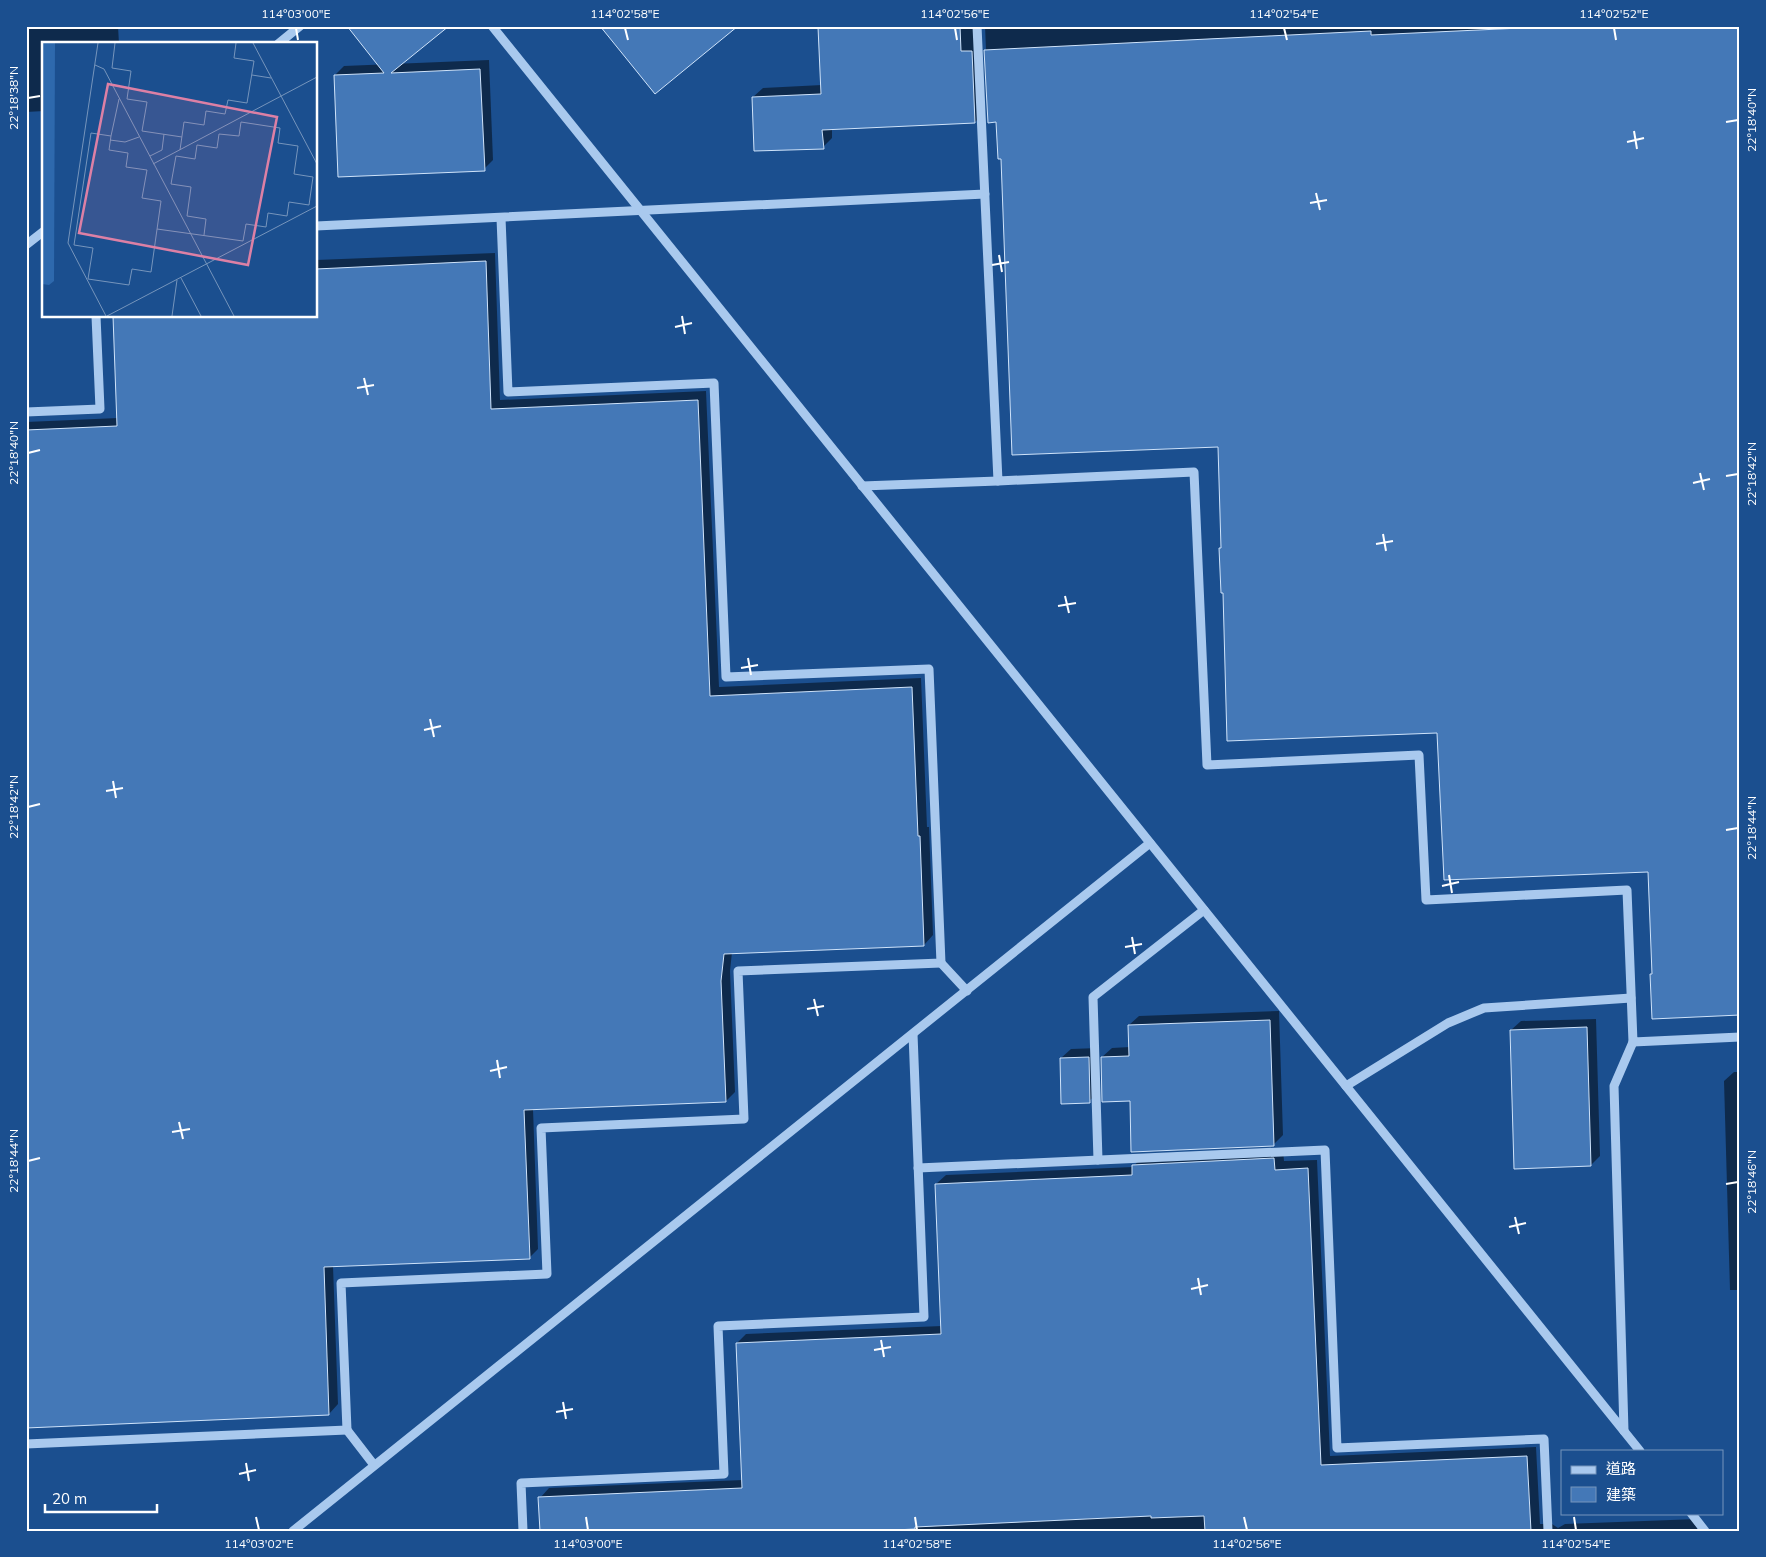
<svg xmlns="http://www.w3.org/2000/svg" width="1766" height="1557" viewBox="0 0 1766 1557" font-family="Mulish,'Noto Sans TC',sans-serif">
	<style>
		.shadow { fill: #0007 }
		.building { fill: #4478b7; stroke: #cfe3fa }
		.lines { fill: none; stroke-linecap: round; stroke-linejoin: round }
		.minor { stroke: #a9c9ee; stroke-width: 9 }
		.ticks { fill: none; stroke: #fff; stroke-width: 2 }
		.inset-road { fill: none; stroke: #7695bc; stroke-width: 1 }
		.view { fill: #dd80a5; fill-opacity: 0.15; stroke: #dd80a5; stroke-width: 2.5 }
		.inset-edge { fill: none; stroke: #fff; stroke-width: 2.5 }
		.neatline { fill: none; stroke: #fff; stroke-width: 2 }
		.ticks-label { font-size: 12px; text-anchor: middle; fill: #fff }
	</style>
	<rect width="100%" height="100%" fill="#1b4f8f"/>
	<!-- shadow -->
	<g class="shadow">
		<polygon points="26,26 118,26 119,44 44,44 44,111 26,112"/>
		<polygon points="821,26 980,26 984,113 975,122 832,129 832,138 823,147 753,97 763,88 822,85 820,28"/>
		<polygon points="985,26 1740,26 1740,1014 1651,974 1653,972 1650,871 1439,732 1222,547 1219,446 998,121 989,121"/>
		<polygon points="489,60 493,160 484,169 335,75 344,66"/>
		<polygon points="495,253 500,400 706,391 719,687 921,678 927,827 929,827 933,935 924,945 732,952 730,971 735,1092 726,1101 533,1109 538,1249 529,1258 333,1266 338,1404 329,1414 26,1427 26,422 118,418 316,316 316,260"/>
		<polygon points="1279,1011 1283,1135 1273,1145 1131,1100 1102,1057 1112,1048 1130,1047 1129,1025 1139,1016"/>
		<polygon points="1596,1019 1600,1156 1591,1165 1511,1030 1521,1021"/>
		<polygon points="1098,1048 1099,1092 1089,1101 1061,1058 1071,1049"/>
		<polygon points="1734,1072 1740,1072 1740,1290 1730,1290 1724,1081"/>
		<polygon points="1283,1150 1284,1161 1317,1160 1330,1456 1536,1447 1540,1524 1552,1524 1558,1528 1565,1524 1697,1519 1697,1531 541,1531 540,1498 549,1488 743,1480 737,1343 746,1334 942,1326 936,1184 946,1175 1133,1167 1143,1156"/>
	</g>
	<!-- building -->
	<g class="building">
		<polygon points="347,26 449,26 391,73 480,69 485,171 338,177 334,75 384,73"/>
		<polygon points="600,26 738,26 655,94"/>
		<polygon points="840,26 960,26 961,51 972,51 975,123 822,130 824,149 754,151 752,97 821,94 818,27"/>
		<polygon points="1564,26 1740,26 1740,1015 1652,1019 1650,974 1652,974 1648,872 1444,880 1437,733 1227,741 1223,593 1221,593 1219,548 1221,548 1218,447 1012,455 1001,159 998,159 996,122 988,123 984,50 1371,31 1371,35"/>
		<polygon points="486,261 491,409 698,400 710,696 912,687 918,836 920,836 924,946 724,954 721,981 726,1102 524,1110 530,1259 324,1267 329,1415 26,1428 26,430 117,426 113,316 316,316 316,269"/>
		<polygon points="1270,1020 1274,1146 1131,1152 1130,1101 1102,1102 1101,1057 1129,1056 1128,1025"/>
		<polygon points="1587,1027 1591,1166 1514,1169 1510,1030"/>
		<polygon points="1089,1057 1090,1103 1061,1104 1060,1058"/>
		<polygon points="1274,1158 1275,1170 1308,1168 1321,1465 1527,1456 1531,1531 1205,1531 1204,1516 1151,1518 1151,1516 915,1527 915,1529 874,1531 540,1531 538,1497 742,1488 736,1343 941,1334 935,1184 1132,1175 1132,1165"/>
	</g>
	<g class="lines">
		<!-- minor -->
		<g class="minor">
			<polyline points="492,26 1640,1451"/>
			<polyline points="977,26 998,481 1194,472 1207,765 1419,755 1426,900 1627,890 1633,1042 1740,1037"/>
			<polyline points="278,44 300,26"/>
			<polyline points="316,226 985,194"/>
			<polyline points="26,245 44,231"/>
			<polyline points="26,412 100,409 96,316"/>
			<polyline points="862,486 998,481"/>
			<polyline points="941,963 967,991"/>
			<polyline points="1346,1086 1448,1023 1484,1008 1631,998"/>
			<polyline points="1098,1160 1093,997 1204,910"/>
			<polyline points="918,1168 1325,1150 1337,1448 1544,1439 1548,1531"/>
			<polyline points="347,1430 374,1465"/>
			<polyline points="1624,1431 1614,1086 1633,1042"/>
			<polyline points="26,1444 347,1430 341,1283 547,1274 541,1128 744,1119 738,971 941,963 929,669 726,677 714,383 508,392 501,218"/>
			<polyline points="1691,1513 1705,1531"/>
			<polyline points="293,1531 1150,843"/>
			<polyline points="523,1531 521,1483 724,1474 718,1326 924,1317 913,1034"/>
		</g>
	</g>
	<!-- ticks -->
	<path class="ticks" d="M296,28L298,40M625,28L628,40M955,28L957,40M1284,28L1287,40M1614,28L1616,40M28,98L40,96M1726,122L1738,120M1634,131L1637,149M1627,142L1644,138M1316,193L1320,210M1310,203L1327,200M999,255L1002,272M992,265L1009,262M682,316L685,334M675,327L692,323M364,378L368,395M357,388L374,385M28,453L40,450M1700,473L1704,490M1726,476L1738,474M1693,483L1710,479M1383,534L1386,551M1376,544L1393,541M1065,596L1069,613M1058,606L1076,603M748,658L751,675M741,668L758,665M430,719L434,737M424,730L441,726M113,781L116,798M106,791L123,788M28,807L40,804M1726,830L1738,828M1449,875L1452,893M1442,886L1459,882M1132,937L1135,954M1125,947L1142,944M814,999L818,1016M807,1009L824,1006M497,1060L500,1078M490,1071L507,1067M179,1122L183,1139M172,1132L190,1129M28,1161L40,1158M1726,1184L1738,1182M1515,1217L1519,1234M1509,1227L1526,1223M1198,1278L1201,1295M1191,1289L1208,1285M881,1340L884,1357M874,1350L891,1347M563,1402L566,1419M556,1412L573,1409M246,1463L249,1481M239,1474L256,1470M256,1517L259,1530M586,1517L588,1530M915,1517L917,1530M1244,1517L1247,1530M1574,1517L1576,1530"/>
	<!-- overview -->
	<g transform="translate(42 42)">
		<rect width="275" height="275" fill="#1b4f8f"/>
		<path d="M0,1H13L12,239L7,243L0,242Z" fill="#2e69ad"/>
		<path class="inset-road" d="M56,1L26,201L64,274M73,1L70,26L89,29L85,57L105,60L100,89L140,95M211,1L275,122M53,23L62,27L192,274M210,33L229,36M49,91L69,94L67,108L86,111L84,125L105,128L100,156L119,159L109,230L90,227L87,243L46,237L51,206L32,203ZM69,94L77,57M68,98L83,100L97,95M138,108L142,80L162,83L164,69L183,72L186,58L205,61L212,19L192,16L194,1M108,114L120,108L122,92M111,122L275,35M115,187L201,199L204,182L224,185L226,171L245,174L247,160L267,163L271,135L252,132L256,104L236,101L238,86L199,80L197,94L177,92L175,106L155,103L153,117L134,114L129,142L149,145L145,174L164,177L162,193M139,236L159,274M0,258V274M65,274L275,164M130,274L135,238"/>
		<path class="view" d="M66,42L235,75L206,223L37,191Z"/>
		<rect width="275" height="275" class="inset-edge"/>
	</g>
	<!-- border -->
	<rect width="1766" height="1557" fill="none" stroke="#1b4f8f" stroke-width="55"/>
	<!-- legend -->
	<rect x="1561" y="1450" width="162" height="65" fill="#1b4f8f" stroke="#7695bc"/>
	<rect x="1571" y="1466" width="25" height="8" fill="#a9c9ee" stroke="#7695bc"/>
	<text x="1606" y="1474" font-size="15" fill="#ffffff">道路</text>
	<rect x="1571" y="1487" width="25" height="15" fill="#4478b7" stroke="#7695bc"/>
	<text x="1606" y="1500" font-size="15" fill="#ffffff">建築</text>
	<!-- scale -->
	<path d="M45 1504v8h112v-8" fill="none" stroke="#ffffff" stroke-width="2.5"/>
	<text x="52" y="1504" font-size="15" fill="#ffffff" stroke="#1b4f8f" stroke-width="4" paint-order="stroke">20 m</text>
	<rect x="28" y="28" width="1710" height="1502" class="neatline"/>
	<g class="ticks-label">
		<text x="296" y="18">114°03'00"E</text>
		<text x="625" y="18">114°02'58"E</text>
		<text x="955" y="18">114°02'56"E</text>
		<text x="1284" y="18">114°02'54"E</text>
		<text x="1614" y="18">114°02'52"E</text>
		<text transform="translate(14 98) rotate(-90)" y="4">22°18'38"N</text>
		<text transform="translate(1752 120) rotate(-90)" y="4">22°18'40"N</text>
		<text transform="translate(14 453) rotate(-90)" y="4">22°18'40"N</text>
		<text transform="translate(1752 474) rotate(-90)" y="4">22°18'42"N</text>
		<text transform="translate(14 807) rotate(-90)" y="4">22°18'42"N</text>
		<text transform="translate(1752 828) rotate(-90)" y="4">22°18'44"N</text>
		<text transform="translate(14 1161) rotate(-90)" y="4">22°18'44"N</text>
		<text transform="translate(1752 1182) rotate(-90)" y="4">22°18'46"N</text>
		<text x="259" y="1548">114°03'02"E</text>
		<text x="588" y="1548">114°03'00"E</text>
		<text x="917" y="1548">114°02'58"E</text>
		<text x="1247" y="1548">114°02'56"E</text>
		<text x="1576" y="1548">114°02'54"E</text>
	</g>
</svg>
